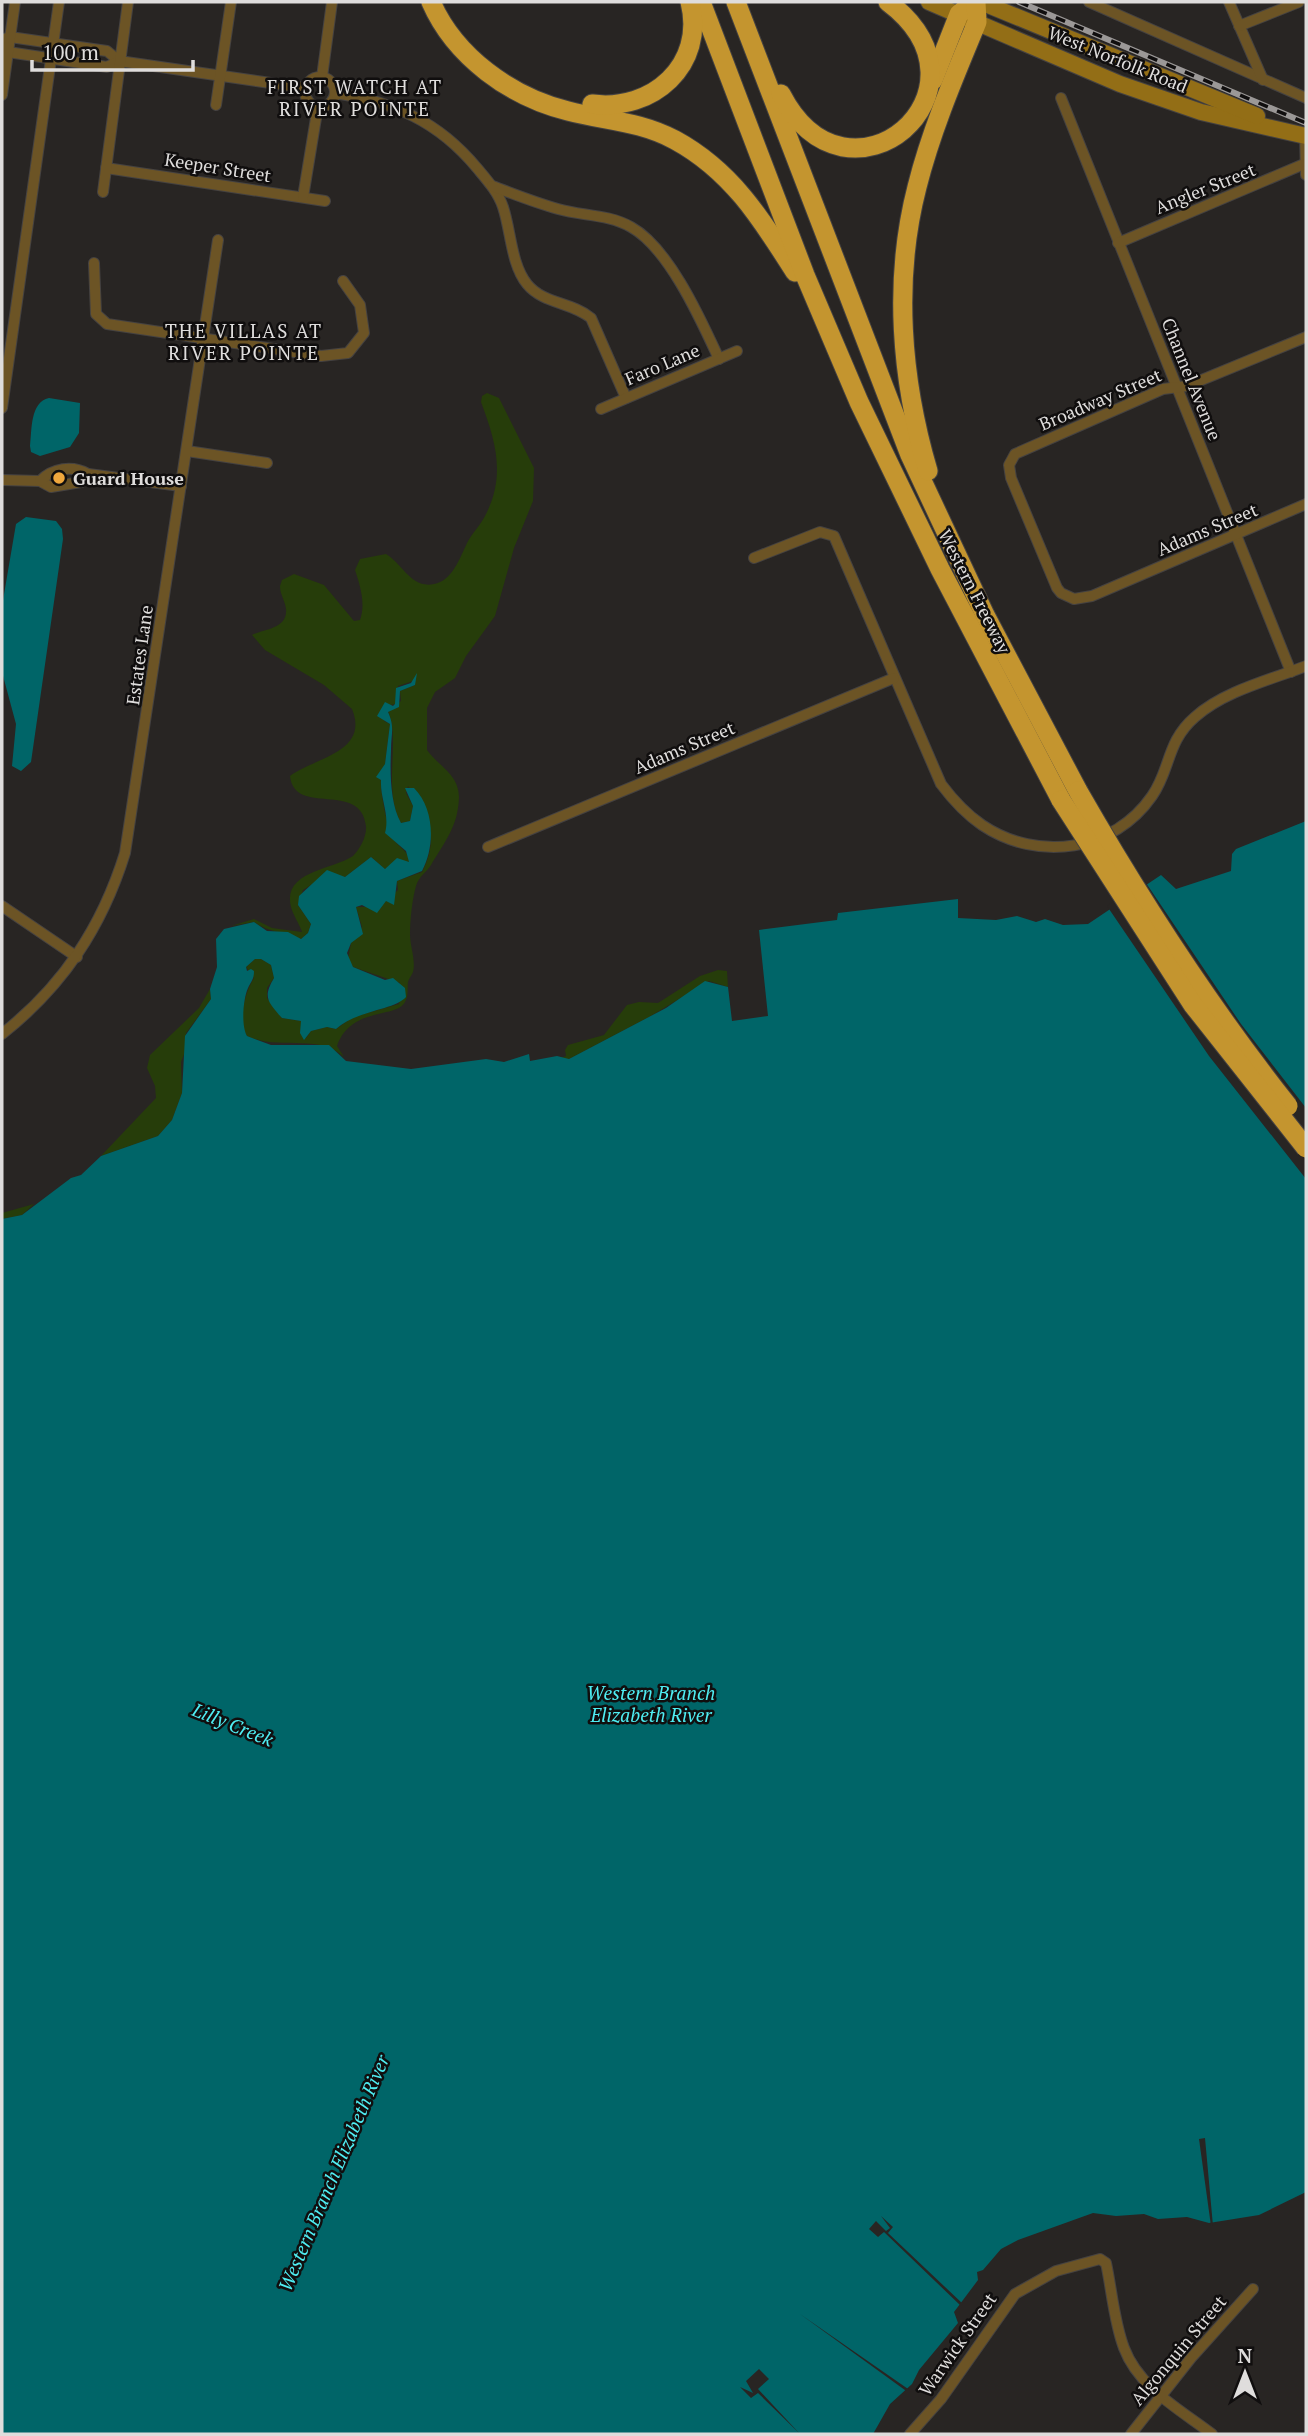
<svg xmlns="http://www.w3.org/2000/svg" width="1308" height="2436" viewBox="0 0 1308 2436" font-family="'PT Serif',serif">
	<style>
		.green { fill: #263d0a }
		.water { fill: #006568 }
		.pier { fill: #282523 }
		.lines { fill: none; stroke-linecap: round; stroke-linejoin: round }
		.street-casing { stroke: #454241; stroke-width: 12 }
		.secondary-casing { stroke: #454241; stroke-width: 18 }
		.highway-casing { stroke: #454241; stroke-width: 21 }
		.street { stroke: #6c5425; stroke-width: 10 }
		.secondary { stroke: #936e16; stroke-width: 16 }
		.highway { stroke: #c4952f; stroke-width: 19 }
		.rail-casing { stroke: #9b9897; stroke-width: 6 }
		.rail { stroke: #100e0e; stroke-width: 3.5; stroke-dasharray: 10; stroke-linecap: butt }
		.highway-bridge-casing { stroke: #454241; stroke-width: 21; stroke-linecap: butt }
		.highway-bridge { stroke: #c4952f; stroke-width: 19 }
		.poi-dot { fill: #efa73d; stroke: #100e0e; stroke-width: 2.5 }
		.labels { text-anchor: middle; dominant-baseline: central; stroke-width: 5; stroke-linejoin: round; paint-order: stroke }
		.street-label { font-size: 18px; fill: #dfdddc; stroke: #100e0e }
		.poi-label { font-size: 18px; font-weight: bold; fill: #dfdddc; stroke: #100e0e; text-anchor: start }
		.neighbourhood-label { font-size: 19px; letter-spacing: 2px; fill: #dfdddc; stroke: #100e0e }
		.water-label { font-size: 19px; font-style: italic; fill: #4fedf2; stroke: #100e0e }
	</style>
	<rect width="100%" height="100%" fill="#282523"/>
	<!-- green -->
	<g class="green">
		<path d="M487,393L499,398L534,468L533,501L514,548L495,616L466,656L455,678L435,692L427,708V750C438,766 459,774 459,797C458,827 445,841 431,865C426,873 419,876 416,886C412,900 410,920 410,934C410,946 416,961 413,972C412,975 409,978 408,982C407,989 409,995 405,1002C396,1019 351,1006 337,1046L344,1057C319,1033 278,1051 247,1036C237,1021 245,992 254,978L246,967L255,959H261L271,965L274,978L267,988V998L282,1018L301,1021L306,1038L311,1031L327,1027L336,1029L353,1017L399,1004L400,983L353,967L348,959L351,943L362,927L356,907H379L398,890L397,881L422,872C440,837 428,815 408,786L406,793L413,806L410,821L401,823C382,789 401,741 388,711L401,701L400,691L415,685L413,681L398,686L396,704L390,705L384,721L390,724L385,764L377,777L381,780C380,792 387,824 391,835C396,847 409,849 409,862H395L385,869L371,857L345,877L325,872L319,880L303,890L298,905L311,924L308,933L301,939C285,932 269,933 254,922L231,926L254,919L272,928L302,932C299,923 293,915 291,907C282,871 332,870 353,856C360,849 367,836 366,826C361,780 294,817 290,776C313,758 370,753 352,709L324,685L265,650L252,635C263,629 288,629 286,609C285,600 280,595 280,586L282,580L294,574L324,585L354,621L360,620C366,604 360,585 355,570L360,559L386,554C402,563 411,589 434,584C452,581 460,558 467,543C472,533 480,526 485,516C506,476 496,442 481,402L482,396Z"/>
		<polygon points="718,970 727,971 728,987 709,981 649,1017 569,1059 561,1058 566,1056 565,1050 568,1045 604,1035 627,1005 639,1002 658,1003 700,976"/>
		<polygon points="210,989 211,999 186,1033 187,1047 181,1062 182,1093 172,1120 158,1136 101,1156 156,1098 155,1086 147,1068 150,1055 199,1008"/>
		<polygon points="34,1204 22,1215 2,1219 2,1213"/>
	</g>
	<!-- water -->
	<g class="water">
		<path d="M49,398L80,403L79,433L70,447L40,456L31,452L30,446C32,430 30,402 49,398Z"/>
		<polygon points="26,517 56,521 62,529 63,539 31,762 21,771 12,766 16,724 2,672 2,606 16,524"/>
		<path d="M417,673L415,685L400,691L399,707L388,712C395,727 391,734 391,750C390,772 390,804 401,823L410,821L413,806L405,788H414C435,809 435,847 422,871L397,881L394,905L386,901L377,913L362,905L356,907L363,934L351,943L347,953L353,967L385,980L393,978L405,988L406,997C395,1010 357,1010 336,1029L327,1027L311,1031L304,1040L300,1033L301,1021L282,1018C267,1001 263,997 274,978L271,965L261,959H255L246,967L247,971L251,969L254,971C254,980 251,981 248,988C243,999 241,1026 247,1036L271,1045H329L346,1061L411,1069L486,1059L504,1062L529,1054L530,1061L557,1056L569,1059L666,1008L705,981L728,987L732,1021L768,1016L759,930L837,920L838,913L958,899V918L996,920L1017,916L1036,922L1045,919L1063,925L1088,924L1161,875L1176,889L1231,871L1232,854L1236,849L1306,821V2192L1259,2215L1209,2223L1187,2217L1158,2219L1144,2214L1116,2216L1093,2213L1018,2240L1001,2249L983,2270L977,2272L978,2280L954,2312L958,2323L919,2370L912,2384L890,2404L873,2434H2V1219L22,1215L71,1178L81,1175L101,1156L158,1136L172,1120L182,1093L185,1036L211,999L210,989L217,967L216,939L224,929L254,922L267,931L288,932L301,939L308,933L311,924L298,905L299,896L327,870L345,877L371,857L385,869L397,858L409,862L406,851L385,833C390,814 380,799 381,780L376,777L385,764L390,724L377,716L385,702L393,706L395,704L396,688L411,683Z"/>
	</g>
	<!-- pier -->
	<g class="pier">
		<polygon points="1144,880 1241,1024 1306,1108 1306,1179 1209,1056 1107,906"/>
		<polygon points="1205,2138 1213,2226 1211,2226 1199,2139"/>
		<polygon points="881,2216 893,2227 888,2233 963,2304 961,2306 884,2232 878,2237 869,2229 876,2221 886,2231 890,2228"/>
		<polygon points="800,2314 911,2391 909,2393"/>
		<polygon points="759,2369 769,2379 758,2389 800,2434 758,2393 751,2398 740,2387 753,2393 746,2381"/>
	</g>
	<g class="lines">
		<defs>
			<g id="street">
				<polyline points="1089,2 1306,98"/>
				<polyline points="1229,2 1263,80"/>
				<polyline points="1239,26 1299,2"/>
				<polyline points="2,40 10,37 107,51 119,61 305,88"/>
				<polyline points="2,48 8,52 107,67 119,61"/>
				<polyline points="322,77 332,2"/>
				<circle cx="320" cy="92" r="15"/>
				<path d="M335,93C394,102 438,121 477,168C487,180 498,192 503,207C511,231 511,264 527,284C543,304 572,302 591,318L626,398"/>
				<polyline points="2,95 15,2"/>
				<polyline points="1061,98 1291,672"/>
				<polyline points="216,105 231,2"/>
				<polyline points="1305,135 1306,175"/>
				<polyline points="106,168 325,201"/>
				<path d="M492,186C514,194 536,203 558,209C582,216 608,214 631,227C669,248 701,320 719,359"/>
				<polyline points="103,192 128,2"/>
				<polyline points="303,197 318,106"/>
				<polyline points="1118,243 1304,164"/>
				<polyline points="94,263 96,314 107,324 321,356 348,353 364,333 360,305 343,281"/>
				<polyline points="1306,337 1187,386 1163,389 1015,454 1009,465 1011,478 1057,588 1061,593 1074,599 1092,596 1306,504"/>
				<polyline points="2,408 59,2"/>
				<polyline points="601,409 737,351"/>
				<polyline points="187,451 267,463"/>
				<polyline points="2,480 40,481 51,487 81,482 88,474"/>
				<path d="M40,481C53,468 72,465 88,474L181,486"/>
				<path d="M754,558L820,532L834,536L941,784C953,800 966,814 982,825C1039,863 1114,851 1152,796C1171,769 1166,742 1195,717C1224,691 1270,680 1306,666"/>
				<polyline points="488,847 894,678"/>
				<polyline points="2,906 77,957"/>
				<path d="M2,1034C63,986 102,927 125,853L218,240"/>
				<path d="M910,2434L941,2399L1015,2294L1056,2271L1100,2259L1106,2263C1112,2291 1114,2322 1124,2348C1139,2388 1181,2410 1212,2434"/>
				<polyline points="1131,2434 1191,2358 1253,2289"/>
			</g>
			<g id="secondary">
				<polyline points="929,2 1120,84 1201,112 1306,136"/>
				<polyline points="981,2 1257,116"/>
			</g>
			<g id="highway">
				<path d="M431,2C455,57 511,97 568,111C606,121 639,121 675,140C732,171 762,220 795,272"/>
				<polyline points="701,2 805,275 859,402 940,569 1061,800"/>
				<polyline points="736,2 910,455 985,615 1078,791"/>
				<polyline points="933,80 959,14 974,2"/>
				<path d="M781,94C848,224 1005,90 888,2"/>
				<path d="M592,104C652,112 706,65 690,2"/>
				<path d="M928,471C901,379 893,280 917,187C931,131 955,75 977,22L976,2"/>
			</g>
		</defs>
		<!-- street casing -->
		<use href="#street" class="street-casing"/>
		<!-- secondary casing -->
		<use href="#secondary" class="secondary-casing"/>
		<!-- highway casing -->
		<use href="#highway" class="highway-casing"/>
		<!-- street -->
		<use href="#street" class="street"/>
		<!-- secondary -->
		<use href="#secondary" class="secondary"/>
		<!-- highway -->
		<use href="#highway" class="highway"/>
		<defs>
			<polyline id="rail" points="1019,2 1306,123"/>
		</defs>
		<!-- rail casing -->
		<use href="#rail" class="rail-casing"/>
		<!-- rail -->
		<use href="#rail" class="rail"/>
		<defs>
			<g id="highway-bridge">
				<path d="M1078,791C1141,901 1209,1006 1288,1106"/>
				<polyline points="1061,800 1193,1005 1306,1148"/>
			</g>
		</defs>
		<!-- highway-bridge casing -->
		<use href="#highway-bridge" class="highway-bridge-casing"/>
		<!-- highway-bridge -->
		<use href="#highway-bridge" class="highway-bridge"/>
	</g>
	<!-- markers -->
	<circle class="poi-dot" cx="59" cy="478" r="7"/>
	<g class="labels">
		<!-- street labels -->
		<g class="street-label">
			<text transform="translate(1118 59) rotate(22)">West Norfolk Road</text>
			<text transform="translate(218 167) rotate(9)">Keeper Street</text>
			<text transform="translate(1205 188) rotate(-22)">Angler Street</text>
			<text transform="translate(662 364) rotate(-23)">Faro Lane</text>
			<text transform="translate(1192 379) rotate(68)">Channel Avenue</text>
			<text transform="translate(1100 399) rotate(-23)">Broadway Street</text>
			<text transform="translate(1207 529) rotate(-23)">Adams Street</text>
			<text transform="translate(975 591) rotate(63)">Western Freeway</text>
			<text transform="translate(139 655) rotate(-82)">Estates Lane</text>
			<text transform="translate(684 747) rotate(-23)">Adams Street</text>
			<text transform="translate(957 2344) rotate(-55)">Warwick Street</text>
			<text transform="translate(1178 2350) rotate(-50)">Algonquin Street</text>
		</g>
		<!-- poi labels -->
		<g class="poi-label">
			<text x="73" y="478">Guard House</text>
		</g>
		<!-- neighbourhood labels -->
		<g class="neighbourhood-label">
			<text x="355" y="86">FIRST WATCH AT<tspan x="355" dy="22">RIVER POINTE</tspan></text>
			<text x="244" y="330">THE VILLAS AT<tspan x="244" dy="22">RIVER POINTE</tspan></text>
		</g>
		<!-- water labels -->
		<g class="water-label">
			<text x="651" y="1692">Western Branch<tspan x="651" dy="22">Elizabeth River</tspan></text>
			<text transform="translate(233 1724) rotate(22)">Lilly Creek</text>
			<text transform="translate(333 2173) rotate(-67)">Western Branch Elizabeth River</text>
		</g>
	</g>
	<!-- border -->
	<rect width="1308" height="2436" fill="none" stroke="#dfdddc" stroke-width="7"/>
	<!-- north arrow -->
	<g transform="translate(1245 2373)" stroke="#100e0e" stroke-width="5" paint-order="stroke">
	<path d="M0-5L12 26L0 18L-12 26Z" fill="#dfdddc"/>
	<text y="-10" font-size="19" font-weight="bold" text-anchor="middle" fill="#dfdddc">N</text>
	</g>
	<!-- scale -->
	<path d="M32 60v10h161v-10" fill="none" stroke="#dfdddc" stroke-width="3.5"/>
	<text x="42" y="60" font-size="21" fill="#dfdddc" stroke="#100e0e" stroke-width="5" paint-order="stroke">100 m</text>
</svg>
